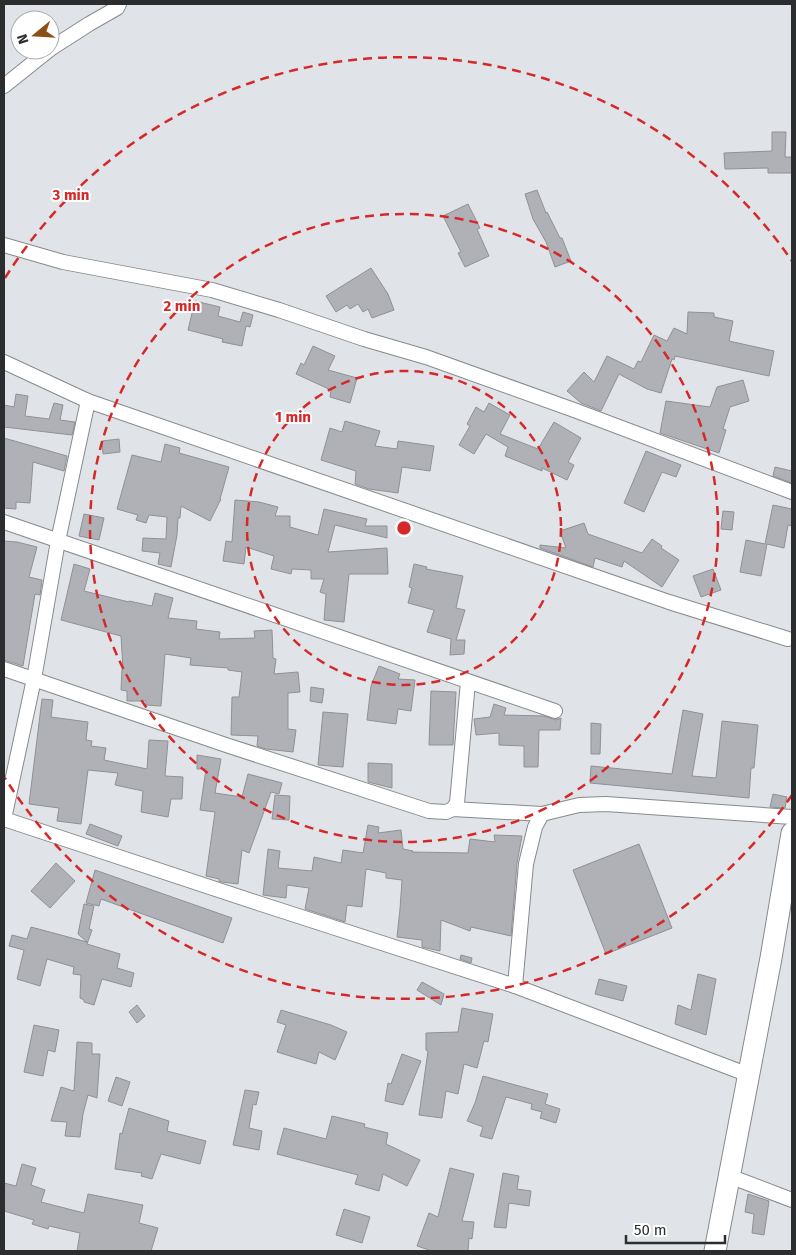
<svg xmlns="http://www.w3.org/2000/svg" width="796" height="1255" viewBox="0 0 796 1255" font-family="'Fira Sans',sans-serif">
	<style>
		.building { fill: #b0b1b6; stroke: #909095 }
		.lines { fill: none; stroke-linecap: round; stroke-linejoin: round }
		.street-casing { stroke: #868a8d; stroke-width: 16 }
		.primary-casing { stroke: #868a8d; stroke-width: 23 }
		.street { stroke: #fff; stroke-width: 14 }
		.primary { stroke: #fff; stroke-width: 21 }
		.ring { fill: none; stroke: #d62828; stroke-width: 2.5; stroke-dasharray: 9 6 }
		.centre { fill: #d62828; stroke: #fff; stroke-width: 2.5 }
		.ring-label { font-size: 15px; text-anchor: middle; font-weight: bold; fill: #d62828; stroke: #fff; stroke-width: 4; stroke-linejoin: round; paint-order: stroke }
	</style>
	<rect width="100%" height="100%" fill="#e0e4e8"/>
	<!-- building -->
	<g class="building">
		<polygon points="772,132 786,132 785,157 792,157 792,173 768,173 768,168 725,169 724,153 772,151"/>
		<polygon points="537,190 546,213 547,212 560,238 562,238 571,261 555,267 546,242 533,219 525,194"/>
		<polygon points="468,204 480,228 477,229 489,256 465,267 458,253 461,252 443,216"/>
		<polygon points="371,268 388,294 394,310 372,318 368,309 363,312 358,304 350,309 347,305 336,312 326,296"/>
		<polygon points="195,301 220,307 218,316 240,322 243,312 253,315 250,327 246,326 242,346 222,342 223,339 188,330"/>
		<polygon points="688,312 714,313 714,317 733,321 729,341 774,351 769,376 675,356 674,360 672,359 661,393 647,389 619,374 601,411 581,403 567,391 584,372 594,382 607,356 634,369 638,361 641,362 654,335 667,341 674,328 687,334"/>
		<polygon points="313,346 335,356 328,370 357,378 350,403 330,397 331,390 296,374 301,363 304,365"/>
		<polygon points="743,380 749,401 730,407 723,429 726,430 719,453 660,433 666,401 710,407 717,387"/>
		<polygon points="16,394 28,396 25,416 49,419 54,403 63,405 60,420 75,422 72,435 4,427 4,405 14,407"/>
		<polygon points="489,403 510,415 500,434 538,449 554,422 581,438 568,462 574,465 567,480 542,468 542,471 505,456 508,447 486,434 474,454 459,445 470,426 467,424 476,407 484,412"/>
		<polygon points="345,421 380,431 375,446 397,449 398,441 434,446 430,471 402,467 398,493 369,489 355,484 356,471 321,460 330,428 342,432"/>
		<polygon points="4,438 67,456 64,471 33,462 30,503 16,502 16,509 4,508"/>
		<polygon points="119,439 120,452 103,454 102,441"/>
		<polygon points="165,444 180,448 179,453 229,467 220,499 221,499 210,521 181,506 180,518 178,518 177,535 171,567 158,564 160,553 142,551 143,538 166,539 167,517 149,515 146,523 136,520 138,515 117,509 132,455 161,462"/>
		<polygon points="646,451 681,465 676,477 662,472 644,512 624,503"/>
		<polygon points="775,467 792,471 792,483 773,476"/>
		<polygon points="235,500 259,502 278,507 275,516 290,516 290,527 318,535 324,509 367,519 365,526 387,526 387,538 335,525 328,552 387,548 388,574 349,574 344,622 324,620 326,594 320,592 324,579 311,579 311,570 292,569 291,574 271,569 274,556 246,547 244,564 223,561 226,541 232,542"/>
		<polygon points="773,505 792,509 792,526 788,525 784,548 767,544 761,576 740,572 746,540 765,544"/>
		<polygon points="723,511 734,512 732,530 721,529"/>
		<polygon points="84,514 104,518 99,540 79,536"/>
		<polygon points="584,523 588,534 642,553 652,539 662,546 661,548 679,560 662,587 624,561 622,567 595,558 593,567 540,548 540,545 566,548 560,531"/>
		<polygon points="4,541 17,542 37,547 29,577 42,580 40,595 35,594 23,666 4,660"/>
		<polygon points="74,564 90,569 84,591 129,602 129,601 152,606 155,593 173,598 168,618 197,621 196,629 220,632 219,639 255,638 254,631 272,630 273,658 276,659 274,674 298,672 300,692 288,693 288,729 296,730 293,752 266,749 257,746 258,736 231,735 232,697 239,697 242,672 228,670 228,668 190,665 191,658 165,654 161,706 146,705 146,701 127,701 127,691 121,690 122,669 123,669 121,636 61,620"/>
		<polygon points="414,564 427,567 426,569 463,576 456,608 465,610 456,640 465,640 464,654 450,655 451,639 427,632 434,610 408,603 412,588 409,587"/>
		<polygon points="713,569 721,590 701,597 693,576"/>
		<polygon points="379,666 400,674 398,679 415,680 411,711 398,709 396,724 367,720 371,686"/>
		<polygon points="311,687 324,689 322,703 310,701"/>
		<polygon points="431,691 456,692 453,745 429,745"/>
		<polygon points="42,699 53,700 51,717 88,722 86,740 92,741 91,746 106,748 104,760 147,769 149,740 168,741 165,776 183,777 182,799 171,799 168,817 141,812 143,791 115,785 118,773 88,770 81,824 57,821 59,808 29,804"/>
		<polygon points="494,704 506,708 504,715 544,716 556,720 561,718 560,730 539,730 538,767 524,767 524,746 499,745 499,733 476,735 474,719 490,717"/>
		<polygon points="683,710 703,714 692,776 716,778 722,721 758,725 754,768 751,768 749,798 590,783 591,766 672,774"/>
		<polygon points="323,712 348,714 343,767 318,765"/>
		<polygon points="591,723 601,724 600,754 591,754"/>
		<polygon points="197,755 221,759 215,793 242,797 248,774 282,783 279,794 271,792 249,853 242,850 238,884 222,882 219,881 219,879 206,876 215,812 200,810 206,769 197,769"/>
		<polygon points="368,763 392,764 392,788 368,782"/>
		<polygon points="773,794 787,797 785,808 770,807"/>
		<polygon points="275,795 290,796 289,820 272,819"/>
		<polygon points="90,824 122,836 118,846 86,834"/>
		<polygon points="368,825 379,827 378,833 401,830 403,849 413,851 412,852 468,853 470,839 495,842 494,835 522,836 517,863 511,936 471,927 470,931 441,920 440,951 422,947 422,940 397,937 400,909 402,880 386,878 386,873 366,869 362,907 347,905 345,922 305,909 309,888 287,885 286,898 263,895 268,849 280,851 278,868 312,871 314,857 341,863 343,850 363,853"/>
		<polygon points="639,844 672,928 606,954 573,870"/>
		<polygon points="56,863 75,881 50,908 31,891"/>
		<polygon points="95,870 232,918 223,943 101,899 99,906 86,903"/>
		<polygon points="84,904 94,906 89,929 92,930 87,944 120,954 117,968 134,973 131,987 102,979 94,1005 84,1002 84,1000 80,998 81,975 73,974 74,967 47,959 40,986 17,979 24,950 9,946 12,935 27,939 31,927 87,942 78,934"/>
		<polygon points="461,955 472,958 471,963 460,959"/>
		<polygon points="698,974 716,979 706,1035 675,1024 678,1005 691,1010"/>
		<polygon points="599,979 627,986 623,1001 595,994"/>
		<polygon points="422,982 444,994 441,1005 417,990"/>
		<polygon points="137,1005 145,1016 137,1023 129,1012"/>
		<polygon points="462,1008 493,1014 488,1042 484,1041 477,1068 464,1064 458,1094 446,1091 442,1118 419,1115 428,1051 426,1050 426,1033 458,1032"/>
		<polygon points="281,1010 331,1025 347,1032 335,1060 319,1052 316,1064 277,1052 286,1025 277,1022"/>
		<polygon points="34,1025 59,1030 55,1052 48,1050 43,1076 24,1072"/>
		<polygon points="77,1042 92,1043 92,1054 100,1054 97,1098 88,1095 83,1114 80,1137 65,1136 67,1122 51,1121 61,1087 74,1091"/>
		<polygon points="402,1054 421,1061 403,1105 385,1101 388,1083 391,1084"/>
		<polygon points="483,1076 548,1094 545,1104 560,1109 556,1123 540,1118 542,1112 531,1109 532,1104 506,1097 492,1139 480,1136 483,1127 467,1121 475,1103"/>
		<polygon points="116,1077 130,1082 122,1106 108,1101"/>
		<polygon points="245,1090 259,1092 256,1105 253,1104 249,1128 262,1131 259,1150 233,1145"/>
		<polygon points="129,1108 169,1121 167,1131 206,1141 200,1164 161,1154 152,1179 141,1176 142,1173 115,1169 120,1133 122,1134"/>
		<polygon points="332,1116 365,1124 364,1127 388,1133 386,1144 420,1160 407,1186 383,1174 379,1191 355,1184 358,1175 277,1154 284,1128 326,1139"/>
		<polygon points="22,1164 36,1168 31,1185 45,1190 41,1202 84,1213 88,1194 143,1205 139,1223 158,1228 151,1251 77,1251 80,1233 49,1226 48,1229 32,1224 34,1220 4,1211 4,1183 16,1186"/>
		<polygon points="450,1168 474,1174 462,1221 474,1222 472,1239 469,1238 468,1251 432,1251 417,1246 429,1213 438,1217"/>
		<polygon points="503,1173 519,1176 517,1189 531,1191 529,1206 509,1203 506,1228 494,1227"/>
		<polygon points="748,1194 769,1201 764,1235 752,1233 754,1214 745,1212"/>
		<polygon points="344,1209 370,1217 362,1243 336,1235"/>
	</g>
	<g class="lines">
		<defs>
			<g id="street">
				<polyline points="50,49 89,24 117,8 119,4"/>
				<polyline points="4,86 49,50"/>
				<polyline points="4,245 63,262 212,290 279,310 364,339 426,357 574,410 792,492"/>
				<polyline points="4,362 88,401 669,602 788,639"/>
				<polyline points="4,522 555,711"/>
				<polyline points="4,669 226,745 429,811 446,812 453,809 542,814"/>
				<polyline points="453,809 457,803 468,682"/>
				<polyline points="4,819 261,904 515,986 749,1075"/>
				<polyline points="4,819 34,679 58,541 88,401"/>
				<polyline points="515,986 526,864 535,827 542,814 579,805 606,804 792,817"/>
				<polyline points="729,1176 792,1200"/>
			</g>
			<polyline id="primary" points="715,1251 771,958 792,833"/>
		</defs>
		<!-- street casing -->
		<use href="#street" class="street-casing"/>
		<!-- primary casing -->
		<use href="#primary" class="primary-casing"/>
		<!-- street -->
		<use href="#street" class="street"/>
		<!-- primary -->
		<use href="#primary" class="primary"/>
	</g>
	<!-- distance rings -->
	<g class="ring">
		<circle cx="404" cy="528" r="157"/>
		<circle cx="404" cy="528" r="314"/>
		<path d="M792 795A471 471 0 0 1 5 778M5 278A471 471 0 0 1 792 261"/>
	</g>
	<circle cx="404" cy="528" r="8" class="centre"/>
	<g class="ring-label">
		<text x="71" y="200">3 min</text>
		<text x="182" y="311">2 min</text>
		<text x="293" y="422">1 min</text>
	</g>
	<!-- border -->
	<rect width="796" height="1255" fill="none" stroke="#2b2d2e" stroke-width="10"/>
	<!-- north arrow -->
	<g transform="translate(35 35) rotate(252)"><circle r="24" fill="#ffffff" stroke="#aaabab"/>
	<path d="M0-4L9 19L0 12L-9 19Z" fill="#8e4e17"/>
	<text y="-8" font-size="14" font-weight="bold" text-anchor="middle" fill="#2b2d2e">N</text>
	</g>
	<!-- scale -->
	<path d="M626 1235v8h99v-8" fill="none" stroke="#2b2d2e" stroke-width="2.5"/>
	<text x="634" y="1235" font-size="15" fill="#2b2d2e" stroke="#ffffff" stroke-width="4" paint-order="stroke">50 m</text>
</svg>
